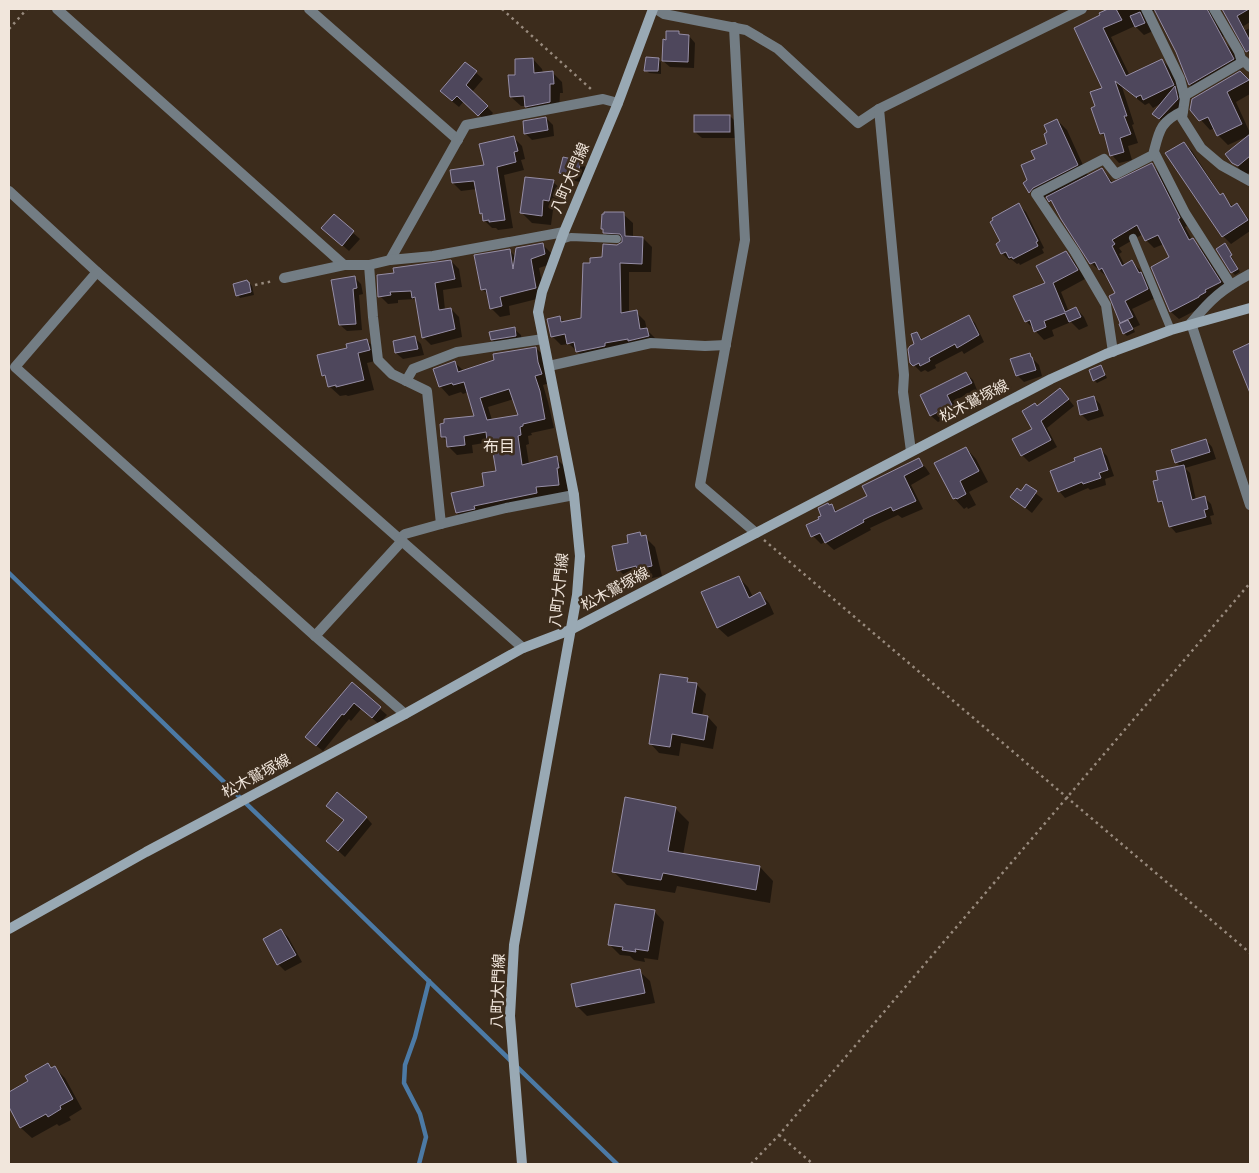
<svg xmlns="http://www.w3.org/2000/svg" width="1259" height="1173" viewBox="0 0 1259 1173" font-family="'Crimson Pro','Noto Sans JP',serif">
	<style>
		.shadow { fill: #0007; fill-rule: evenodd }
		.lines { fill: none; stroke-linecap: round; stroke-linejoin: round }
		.stream { stroke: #4c7aa5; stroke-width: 4.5 }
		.building { fill: #4e475c; stroke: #968ea6; fill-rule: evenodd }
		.path { stroke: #988a7d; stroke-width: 2.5; stroke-dasharray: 2.5 4; stroke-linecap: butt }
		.service { stroke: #737d84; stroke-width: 8 }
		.minor { stroke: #737d84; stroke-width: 10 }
		.tertiary { stroke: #737d84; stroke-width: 10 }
		.secondary { stroke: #99a9b4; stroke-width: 10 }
		.labels { text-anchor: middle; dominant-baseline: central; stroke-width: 5; stroke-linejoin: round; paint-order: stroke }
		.street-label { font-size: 15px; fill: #f1e6dc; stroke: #3c2c1c }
		.neighbourhood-label { font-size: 16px; fill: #f1e6dc; stroke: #3c2c1c }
	</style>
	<rect width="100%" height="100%" fill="#3c2c1c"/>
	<!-- shadow -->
	<g class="shadow">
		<polygon points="1111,9 1172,9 1173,13 1179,9 1209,9 1224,36 1221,38 1232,50 1242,68 1198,93 1190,85 1177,52 1155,11 1152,11 1153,31 1144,35 1135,26 1111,37 1130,76 1162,60 1171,69 1182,94 1184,106 1167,125 1154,114 1162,103 1153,108 1149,103 1145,105 1122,87 1134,124 1132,125 1138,143 1128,146 1132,160 1119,163 1111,154 1107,139 1101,133 1096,107 1103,89 1101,14"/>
		<polygon points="1223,9 1250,9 1250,22 1239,29 1229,19"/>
		<polygon points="1250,28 1250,49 1249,50 1250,55 1238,34"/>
		<polygon points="678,33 681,36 689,36 695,43 694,68 670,67 663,61 667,41"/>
		<polygon points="533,59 542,69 543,73 552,72 562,82 563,93 560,93 559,111 536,116 526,106 521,106 511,97 517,76"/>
		<polygon points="658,59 661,62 661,74 649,73 646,70"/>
		<polygon points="465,63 483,79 472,92 493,113 486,121 464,101 459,107 448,98"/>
		<polygon points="1240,73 1250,82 1250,94 1236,102 1250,133 1250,172 1247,174 1242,172 1227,154 1250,135 1228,145 1218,135 1215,128 1210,130 1192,110"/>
		<polygon points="730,116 737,123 736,138 702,138 695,132"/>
		<polygon points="546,118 553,125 554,136 532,140 525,133"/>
		<polygon points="1057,120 1067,130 1088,176 1102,169 1113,183 1152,165 1160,173 1187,226 1185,227 1192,240 1201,248 1228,290 1206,305 1179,319 1171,312 1153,267 1171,257 1164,244 1154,248 1146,240 1143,234 1119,248 1122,252 1119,254 1125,266 1132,262 1140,270 1149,281 1155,298 1132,309 1140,325 1133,328 1135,332 1127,336 1124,333 1121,323 1117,294 1107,277 1091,263 1056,206 1047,195 1040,202 1024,183 1029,180 1037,159 1048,145"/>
		<polygon points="514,138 522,146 525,159 521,160 524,170 504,175 513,228 498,230 496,228 492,228 484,220 481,213 477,189 461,191 453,183 486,166"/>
		<polygon points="1184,143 1192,151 1221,196 1223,195 1233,207 1237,205 1250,220 1250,231 1231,244 1223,236 1167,153"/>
		<polygon points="580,162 587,169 584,183 567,179 561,173"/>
		<polygon points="553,182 564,192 559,210 553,210 551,225 532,223 522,213"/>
		<polygon points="1019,205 1026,212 1044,248 1042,249 1044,253 1020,265 1019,263 1017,264 1011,259 1009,260 1002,253 1002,242 994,221"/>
		<polygon points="623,214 633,223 633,238 643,238 652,247 651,272 629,272 629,313 636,312 645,321 647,330 656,339 587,360 569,344 561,345 552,336 560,318 565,322 582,319 591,264 604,259 623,242 613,241 604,232"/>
		<polygon points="334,216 360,239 349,251 330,234"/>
		<polygon points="542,244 551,253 554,263 539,268 545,297 509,306 510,315 500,317 491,308 489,295 482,289 509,250 516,257"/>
		<polygon points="1225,245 1240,272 1235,275 1232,272"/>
		<polygon points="1066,252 1074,261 1085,279 1061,292 1069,312 1076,308 1084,317 1088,326 1079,330 1071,322 1052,330 1054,336 1044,340 1026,321"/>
		<polygon points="451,261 459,269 462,287 443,290 445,310 451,309 459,317 462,337 431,345 423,337 417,301 415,299 398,300 398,303 388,304 380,296 395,274"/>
		<polygon points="354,277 361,284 363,294 359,295 362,330 347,331 340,325"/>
		<polygon points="249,283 252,286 254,295 240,298 238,295"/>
		<polygon points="969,317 975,323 984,342 964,354 962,351 935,365 936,368 928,372 925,370 921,372 911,362 917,333 923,340"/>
		<polygon points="514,329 521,335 522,342 498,346 492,339"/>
		<polygon points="415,338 421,344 424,355 403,359 396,353"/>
		<polygon points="367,340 377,351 379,360 367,363 374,390 348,396 346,395 340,396 329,386 328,381 323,375 349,349"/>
		<path d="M536,348L545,357L550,383L543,385L548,402L554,428L531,433L532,435L528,436L529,444L526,445L529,464L556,458L565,467L568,493L466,522L457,513L486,487L497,472L493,445L490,442L472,445L473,453L457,455L448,446V442L442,437L476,417L468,392L463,394L461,392L449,396L440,386L454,362L464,371ZM514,399L519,416L492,420L488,407Z"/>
		<polygon points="1029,355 1039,365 1042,376 1024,382 1017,375"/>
		<polygon points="1101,366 1107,378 1097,383 1094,380"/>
		<polygon points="966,373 973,380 977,390 953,401 958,412 938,422 931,416 921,396"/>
		<polygon points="1066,396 1074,406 1047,428 1057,447 1029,462 1022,455 1034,429 1037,407"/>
		<polygon points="1094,398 1100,404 1104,416 1088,421 1081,414"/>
		<polygon points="1206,440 1212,447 1216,459 1185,468 1190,473 1196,500 1204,497 1211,504 1214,515 1210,516 1212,524 1176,533 1170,526 1165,508 1159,501 1181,467 1176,462"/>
		<polygon points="966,448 976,459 988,482 969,492 976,505 968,509 967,507 964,509 954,498"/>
		<polygon points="1101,450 1107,456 1114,476 1105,479 1106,485 1090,490 1088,488 1065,498 1059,491"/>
		<polygon points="918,460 926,468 930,474 911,485 923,509 902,518 898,515 870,528 871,530 834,550 825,542 821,544 813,536 821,520 830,506 832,506 838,512 868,497"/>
		<polygon points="1026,486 1043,499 1032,513 1012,497 1021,493"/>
		<polygon points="639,534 643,537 645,537 655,547 662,576 648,579 646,576 629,580 619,570 630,544"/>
		<polygon points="738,577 748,587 753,597 760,594 769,603 774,614 728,637 718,628 703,593"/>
		<polygon points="687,680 691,684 696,684 706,694 702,716 708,717 717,727 713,749 681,743 679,756 659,753 650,743"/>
		<polygon points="352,684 387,715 379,724 361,709 351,721 349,719 323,751 313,743"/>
		<polygon points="675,808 689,822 683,855 760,867 773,881 770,903 677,886 675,893 627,885 613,871"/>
		<polygon points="366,817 372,824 345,857 334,847"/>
		<polygon points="654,911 664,922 658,960 644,958 645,962 634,960 630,956 620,955 609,944"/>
		<polygon points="281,930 288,937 302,962 285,971 278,964"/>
		<polygon points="639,971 650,981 655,1003 587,1016 577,1006"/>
		<polygon points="48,1065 52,1069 55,1068 65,1078 82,1109 69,1117 71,1120 59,1126 57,1124 32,1138 21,1128 9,1105 9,1093 30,1082"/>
	</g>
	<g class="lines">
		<!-- stream -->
		<g class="stream">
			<polyline points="9,573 617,1164"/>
			<polyline points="419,1164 426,1137 420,1114 404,1083 405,1065 415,1037 429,981"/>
		</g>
	</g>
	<!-- building -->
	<g class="building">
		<polygon points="1108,9 1116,9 1122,20 1103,28 1126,76 1162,59 1174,85 1143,100 1141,95 1136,97 1137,98 1115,81 1127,116 1124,116 1131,134 1120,138 1124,152 1110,156 1104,133 1100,134 1091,108 1095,106 1090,92 1102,88 1074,28 1100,15 1099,13"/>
		<polygon points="1154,9 1207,9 1234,59 1189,85 1176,52"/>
		<polygon points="1222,9 1249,9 1237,16 1250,41 1250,50 1246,52"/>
		<polygon points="1140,12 1145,23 1135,27 1130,16"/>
		<polygon points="666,31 679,31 679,34 689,35 688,62 662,61 663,39 666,40"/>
		<polygon points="646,57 659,58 658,71 644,71"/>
		<polygon points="533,58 534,73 553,71 554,84 550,84 550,102 525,107 524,96 510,97 508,75 515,75 515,59"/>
		<polygon points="465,62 477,71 466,85 488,106 478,116 457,96 452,101 440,91"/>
		<polygon points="1240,71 1249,80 1227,92 1242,124 1217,136 1208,117 1199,121 1190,110 1192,99"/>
		<polygon points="1175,86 1178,99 1159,119 1152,114"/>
		<rect x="694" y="115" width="36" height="17"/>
		<polygon points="546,117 548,130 524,134 523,121"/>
		<polygon points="1057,119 1078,165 1033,188 1029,193 1023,183 1027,180 1021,165 1035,159 1031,151 1047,144 1044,134 1047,132 1044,125"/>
		<polygon points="1250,134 1250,156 1238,166 1232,163 1225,154"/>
		<polygon points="514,136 518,151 514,152 516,162 497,167 505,220 489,222 489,220 483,221 482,213 480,214 474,181 452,183 450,170 484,165 479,144"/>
		<polygon points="1184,142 1220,195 1223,193 1231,207 1237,203 1248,220 1222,237 1165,153"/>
		<polygon points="563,157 581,161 577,177 559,173"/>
		<polygon points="1152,163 1180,218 1178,219 1189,240 1193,238 1221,282 1205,290 1206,292 1199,296 1199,297 1170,312 1151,267 1169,257 1158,235 1145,241 1137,225 1112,240 1115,244 1112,246 1122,266 1132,260 1139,273 1141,272 1148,289 1125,301 1133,317 1120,323 1109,296 1115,293 1102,268 1099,270 1095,262 1090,264 1061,219 1051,200 1049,202 1046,197 1102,168 1111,183"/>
		<polygon points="525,177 554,180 549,201 543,200 542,216 520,213"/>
		<polygon points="1019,203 1038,241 1036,242 1038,246 1013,259 1012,257 1009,258 1006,252 1001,254 996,244 1000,241 990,222 993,220 992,218"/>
		<polygon points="604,212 624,212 625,236 643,237 642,264 620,263 621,313 637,310 640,329 647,328 649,336 628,341 628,339 605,343 605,346 576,352 574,342 567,344 565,334 551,337 547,319 560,316 561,322 581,318 583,263 590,263 590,258 602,257 603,244 617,245 622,242 622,237 620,234 603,233 603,229 601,229 602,214 604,214"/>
		<polygon points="334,214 354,231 342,246 321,228"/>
		<polygon points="543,243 545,254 531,259 536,288 500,297 502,306 490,309 486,289 481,290 474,255 510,249 513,269 516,248"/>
		<polygon points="1225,243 1232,255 1230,256 1238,269 1231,273 1216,249"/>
		<polygon points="1066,251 1078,270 1053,283 1065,312 1076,307 1081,317 1069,322 1065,313 1044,321 1046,327 1034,332 1030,320 1025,322 1013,296 1045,283 1036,266"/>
		<polygon points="451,260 455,279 435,283 439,310 451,308 455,329 422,338 415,297 412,298 411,291 390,292 391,295 378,297 377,275 394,273 393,268"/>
		<polygon points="355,276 357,288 353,289 356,324 339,325 331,280"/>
		<polygon points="247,280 248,282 249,282 251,292 236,296 233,284"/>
		<polygon points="969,315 979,335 957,348 955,344 929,358 930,361 920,366 919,363 913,366 910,363 908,349 910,346 914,344 911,334 917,332 921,340"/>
		<polygon points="1128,320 1133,329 1123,334 1119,324"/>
		<polygon points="515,327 516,336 491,340 489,332"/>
		<polygon points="415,336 418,349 395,353 393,341"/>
		<polygon points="367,339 370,350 358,353 364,380 336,387 336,385 328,387 325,375 322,376 317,355 347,348 346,344"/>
		<polygon points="1250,343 1250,393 1233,351"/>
		<path d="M536,347L538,362L542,374L535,376L540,391L545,419L523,424V426L520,427L521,435L518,436L522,465L557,456L559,468H557L559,485L536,487L537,493L474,506L475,509L456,513L451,493L484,486L482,473L496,471L491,441H487L486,432L464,436L465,445L447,447L446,437H441L440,424L444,423V419L474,416L464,382L453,385L452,383L439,387L433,369L455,361L458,372L494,360L493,354ZM509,389L518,415L487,420L480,398Z"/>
		<polygon points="1030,353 1031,357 1032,357 1036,370 1016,376 1010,359"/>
		<polygon points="1101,365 1105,375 1093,381 1089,370"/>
		<polygon points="966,372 972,383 947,395 952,405 930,416 920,395"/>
		<polygon points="1060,388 1069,399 1041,421 1051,440 1021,456 1012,439 1032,429 1022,411 1035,403 1037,406"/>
		<polygon points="1094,396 1098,410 1080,415 1077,401"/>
		<polygon points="1206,439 1210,452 1175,463 1171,450"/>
		<polygon points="966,447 979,471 960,481 966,494 957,499 956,498 953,499 934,463"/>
		<polygon points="1101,448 1108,470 1099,473 1101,478 1083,484 1082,482 1058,492 1050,471 1075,461 1074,458"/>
		<polygon points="919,458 923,466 904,476 916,501 893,511 891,507 869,517 863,520 864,522 825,543 820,533 811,537 806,525 819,519 818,517 821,516 818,508 828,503 829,505 832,504 835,512 867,496 862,486"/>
		<polygon points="1184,465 1192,500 1205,496 1208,509 1204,510 1206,517 1169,527 1162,501 1158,502 1153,481 1158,480 1156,471"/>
		<polygon points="1026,484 1037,491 1025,508 1010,497 1017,488 1021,491"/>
		<polygon points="640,532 641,536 646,535 652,566 637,569 636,566 617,571 612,546 628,543 627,535"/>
		<polygon points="739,576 749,598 760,592 766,604 717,628 701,592"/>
		<polygon points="660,674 688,678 687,682 697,683 692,713 708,716 704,740 672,734 670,747 649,744"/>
		<polygon points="352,682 381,707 372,718 354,703 344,715 342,714 316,746 305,737"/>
		<polygon points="337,792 367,817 338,851 326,841 344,820 326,806"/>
		<polygon points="625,797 676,807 668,851 760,866 756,890 663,873 661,880 612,872"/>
		<polygon points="615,904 655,910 648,951 635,949 636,952 622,950 623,947 608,945"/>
		<polygon points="281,929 296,955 277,965 263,939"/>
		<polygon points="640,969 645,993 576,1007 571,984"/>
		<polygon points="48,1063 51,1068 55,1066 73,1099 60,1106 61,1109 48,1117 46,1114 20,1128 9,1107 9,1092 28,1081 25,1076"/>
	</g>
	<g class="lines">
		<!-- path -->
		<g class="path">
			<polyline points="502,9 592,90"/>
			<polyline points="9,29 27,9"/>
			<polyline points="255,285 273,281"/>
			<polyline points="764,540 1250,953"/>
			<polyline points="779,1135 813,1164"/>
			<polyline points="751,1164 779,1135 1250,583"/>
		</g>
		<!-- service -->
		<g class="service">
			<polyline points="1133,238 1171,330"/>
			<polyline points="561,240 571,237 617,239"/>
		</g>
		<!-- minor -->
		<g class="minor">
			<polyline points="57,9 344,265"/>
			<polyline points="309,9 458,140"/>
			<polyline points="656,9 664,14 746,30 778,49 858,123 879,109 1082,9"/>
			<polyline points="1146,9 1180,79 1185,98 1182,118 1201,148 1221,165 1250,181"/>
			<polyline points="1214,9 1239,52 1242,62"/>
			<polyline points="734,27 745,240 700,485 756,533"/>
			<polyline points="1184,96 1244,61 1250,67"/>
			<polyline points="879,109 904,375 903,392 911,451"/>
			<polyline points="1154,152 1185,213 1231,285"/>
			<polyline points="9,191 97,272 523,648"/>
			<polyline points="390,260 466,125 603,99 618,103"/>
			<polyline points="369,265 373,317 378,360 392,374 427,391 441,524 506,508 574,495"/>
			<polyline points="97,272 15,367 315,636 405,714"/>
			<polyline points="284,278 344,265 369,265 390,260 433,256 564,232"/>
			<path d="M1191,323C1211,299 1222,289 1250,274"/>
			<path d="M1113,352L1106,305L1075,252L1036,194L1104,159L1116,174L1153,155C1159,132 1159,122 1183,111"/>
			<polyline points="549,366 651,343 705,346 726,345"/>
			<polyline points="406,381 413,369 457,352 543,339"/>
			<polyline points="399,539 405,534 441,524"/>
			<polyline points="315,636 402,541"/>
		</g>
		<!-- tertiary -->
		<polyline class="tertiary" points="1191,323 1250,505"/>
		<!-- secondary -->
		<g class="secondary">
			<polyline points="9,929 146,852 405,714 523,648 570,630 1051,379 1106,354 1171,330 1250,308"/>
			<polyline points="522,1164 510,1016 514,945 577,595 580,556 574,495 538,312 542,292 564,232 618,103 653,9"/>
		</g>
	</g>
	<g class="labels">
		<!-- street labels -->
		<g class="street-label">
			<text transform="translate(570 178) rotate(-67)">八町大門線</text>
			<text transform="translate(974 401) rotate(-27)">松木鷲塚線</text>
			<text transform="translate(615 589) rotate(-28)">松木鷲塚線</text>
			<text transform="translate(559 590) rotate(-84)">八町大門線</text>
			<text transform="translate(256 776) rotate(-28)">松木鷲塚線</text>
			<text transform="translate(498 991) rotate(-88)">八町大門線</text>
		</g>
		<!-- neighbourhood labels -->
		<g class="neighbourhood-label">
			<text x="499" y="446">布目</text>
		</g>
	</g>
	<!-- border -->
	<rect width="1259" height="1173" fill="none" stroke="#f1e6dc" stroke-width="20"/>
</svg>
